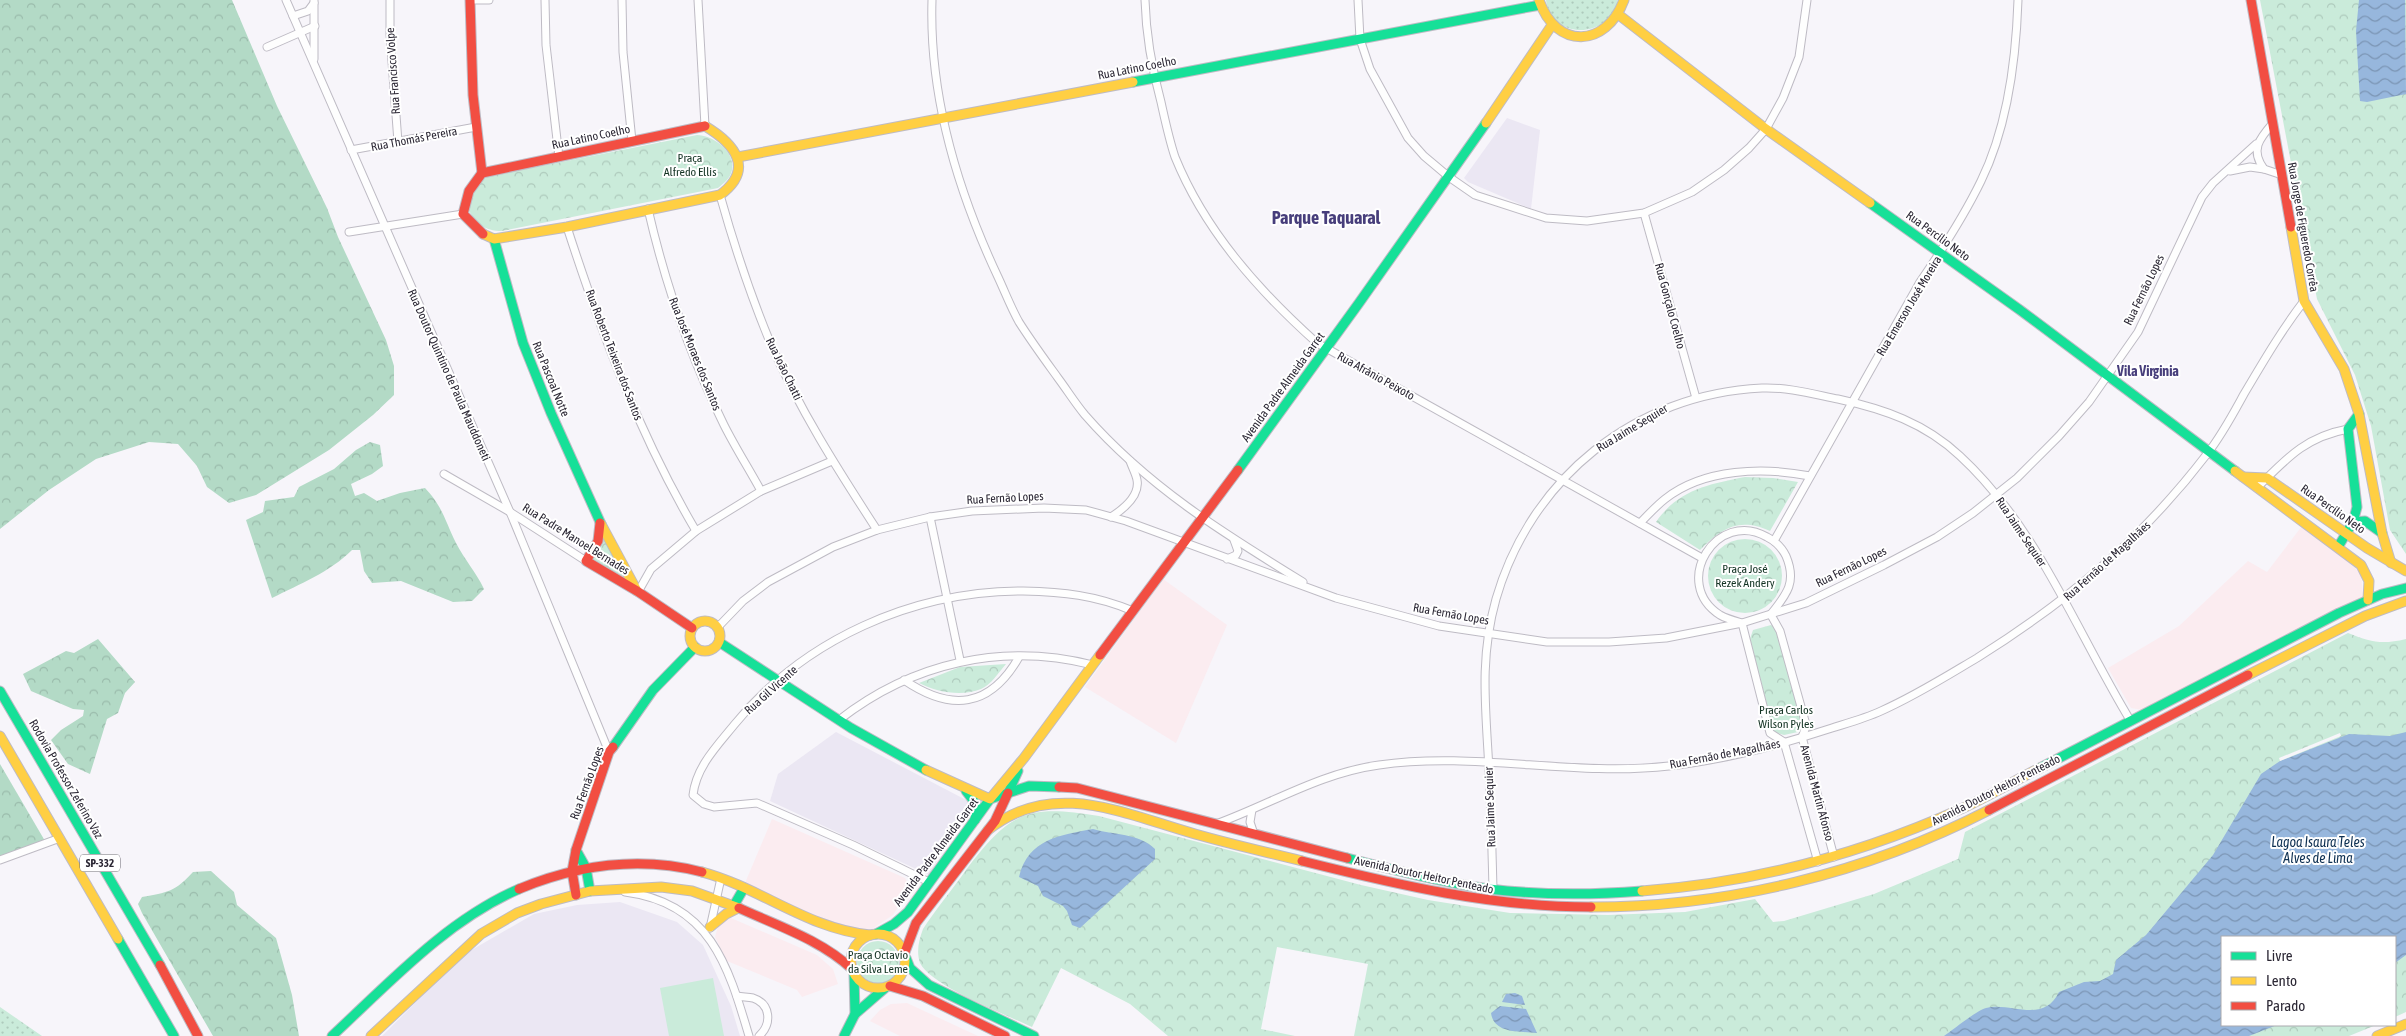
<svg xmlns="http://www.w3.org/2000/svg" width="2406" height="1036" viewBox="0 0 2406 1036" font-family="'Asap Condensed',sans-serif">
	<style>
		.commercial { fill: #fbecf0 }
		.built { fill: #ebe7f3 }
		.grass { fill: url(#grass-dots) }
		.forest { fill: url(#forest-crowns) }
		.park { fill: url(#park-crowns) }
		.garden { fill: #caebda }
		.water { fill: url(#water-waves) }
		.pier { fill: #f7f5fa }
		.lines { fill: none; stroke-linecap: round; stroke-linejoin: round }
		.street-casing { stroke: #bebbc4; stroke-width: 9 }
		.fast-casing { stroke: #bebbc4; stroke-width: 11 }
		.slow-casing { stroke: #bebbc4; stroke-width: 11 }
		.jam-casing { stroke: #bebbc4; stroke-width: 11 }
		.street { stroke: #fefefe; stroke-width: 7 }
		.fast { stroke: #16e098; stroke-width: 9 }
		.slow { stroke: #ffcf43; stroke-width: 9 }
		.jam { stroke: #f24e42; stroke-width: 9 }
		.labels { text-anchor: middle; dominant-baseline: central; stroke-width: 4; stroke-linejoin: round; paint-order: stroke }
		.shield { fill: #fff; stroke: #6b6871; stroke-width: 1 }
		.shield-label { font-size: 11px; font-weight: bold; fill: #2b2734 }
		.street-label { font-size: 12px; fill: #2b2734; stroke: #fff }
		.park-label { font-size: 12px; fill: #123222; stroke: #fff }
		.neighbourhood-label { font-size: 14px; font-weight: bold; fill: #473e7b; stroke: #fff }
		.water-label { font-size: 14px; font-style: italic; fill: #0e3052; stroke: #fff }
		.district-label { font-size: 18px; font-weight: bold; fill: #473e7b; stroke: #fff }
	</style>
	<defs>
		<pattern id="grass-dots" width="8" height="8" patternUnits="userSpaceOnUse" patternTransform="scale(1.25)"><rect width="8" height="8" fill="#caebda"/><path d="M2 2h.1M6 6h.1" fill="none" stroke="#aecabc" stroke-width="1.8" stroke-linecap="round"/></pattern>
		<pattern id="forest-crowns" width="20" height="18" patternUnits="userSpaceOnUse" patternTransform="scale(1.25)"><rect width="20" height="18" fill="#b3dac6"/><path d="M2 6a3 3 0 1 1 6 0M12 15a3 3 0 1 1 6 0" fill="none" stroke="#9abbab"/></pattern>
		<pattern id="park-crowns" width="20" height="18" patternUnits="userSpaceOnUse" patternTransform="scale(1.25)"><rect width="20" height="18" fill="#caebda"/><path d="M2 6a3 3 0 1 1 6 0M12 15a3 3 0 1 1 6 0" fill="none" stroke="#aecabc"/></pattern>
		<pattern id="water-waves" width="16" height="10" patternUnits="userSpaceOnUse" patternTransform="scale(1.25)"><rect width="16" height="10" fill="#97b7dd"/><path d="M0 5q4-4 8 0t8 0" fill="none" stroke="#7b95b4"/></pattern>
	</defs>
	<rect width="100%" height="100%" fill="#f7f5fa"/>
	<!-- commercial -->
	<g class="commercial">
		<polygon points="2302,526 2361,572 2363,597 2143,710 2131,708 2108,668 2179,626 2248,561 2267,572"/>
		<polygon points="1163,579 1227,625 1176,743 1085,687"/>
		<polygon points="772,819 905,878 910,888 893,915 869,931 837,926 745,883"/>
		<polygon points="731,918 817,955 833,969 838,984 802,997 797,990 727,961 715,937 719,923"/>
		<polygon points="907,1003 978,1036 900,1036 870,1021 880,1010 891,1004"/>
	</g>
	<!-- built -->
	<g class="built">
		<polygon points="1507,118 1540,130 1531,209 1468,182 1464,178"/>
		<polygon points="836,732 970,802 929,875 770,801 778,774"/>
		<polygon points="620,902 677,922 703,945 731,1006 740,1036 382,1036 463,955 534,914 577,905"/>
	</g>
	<!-- grass -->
	<g class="grass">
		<path d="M1546,0H1618C1609,40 1551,40 1546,0Z"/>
		<polygon points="0,1007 42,1036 0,1036"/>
	</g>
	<!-- forest -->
	<g class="forest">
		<polygon points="0,0 232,0 277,106 327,208 338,237 386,340 394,366 394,395 373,415 329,450 256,495 229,503 207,487 197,466 178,444 149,442 96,459 49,490 0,529"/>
		<path d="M370,442L380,445L383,466L372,474L351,484L355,496L364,493L377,501L400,493L425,488C443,507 445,521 456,543C464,559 476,572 484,589L472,601L453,602L401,581L372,583L364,571L360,550H352C330,572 300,584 272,598L246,520L263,512L265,501L294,497L299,487L334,469L356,450Z"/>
		<polygon points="98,639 135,682 125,693 118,713 107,719 90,774 68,764 51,740 61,730 83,716 84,710 73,709 31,691 23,674 66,651 74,653"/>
		<polygon points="0,764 45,841 0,858"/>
		<path d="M211,871L234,892L237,905L276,938L292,995L299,1036H213L142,913L138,904L142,897C167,893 176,891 193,872Z"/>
	</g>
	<!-- park -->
	<g class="park">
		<polygon points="2260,0 2406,0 2406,554 2390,530 2371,426 2355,375 2317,299"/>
		<path d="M697,135C713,135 736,152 732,170C730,179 724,183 718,188L502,231C484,231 476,223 468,209C471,194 473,185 487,177Z"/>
		<path d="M1745,477L1773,478L1798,482L1770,531C1739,517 1722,528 1700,550L1656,522C1678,490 1709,484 1745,477Z"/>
		<polygon points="601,533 626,570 619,581 587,560"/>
		<circle cx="1745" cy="576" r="37"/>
		<polygon points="1771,625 1778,631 1803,724 1798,732 1784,735 1774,732 1750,639 1753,630"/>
		<path d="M2348,633C2371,642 2381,645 2406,639V1012L2395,1017V937H2222V1025H2376L2349,1036H1354L1368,964L1277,947L1261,1029L1295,1036H1168L1130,1004L1061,968L1032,1027C1007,1015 931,986 920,963C916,951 919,940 923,929C936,909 952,890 966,870C1010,812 1027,804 1099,816L1361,885L1428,900L1510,913L1608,915L1685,912L1755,899L1773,922L1784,921L1874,894L1958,859L1965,832Z"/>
		<path d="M1006,664C999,672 991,685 981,689C962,697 936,692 919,683L960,667Z"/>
		<circle cx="878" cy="962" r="21"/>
	</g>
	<!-- garden -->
	<polygon class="garden" points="713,978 724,1036 669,1036 660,988"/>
	<!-- water -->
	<g class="water">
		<polygon points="2359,0 2405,0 2406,94 2367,102 2360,101 2356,31"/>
		<path d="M2406,732V955L2395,963V937H2222V1025H2277L2249,1036H1944C1953,1030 1977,1010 1986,1008C2010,1001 2043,1025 2059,992L2084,982L2100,981L2113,974L2116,960L2146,935L2213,855L2261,774L2280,761L2349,734L2390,736Z"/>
		<path d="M1093,829C1113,835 1139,833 1155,849V859L1080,928L1072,925L1067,911L1063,906L1043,896L1038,886L1019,877C1028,839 1060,835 1093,829Z"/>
		<polygon points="1515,993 1522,996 1525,1005 1502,1002 1506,994"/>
		<path d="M1500,1006L1526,1009L1537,1033C1519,1031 1494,1034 1491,1013Z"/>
	</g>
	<!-- pier -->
	<polygon class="pier" points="2340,733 2341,736 2280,761 2279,758"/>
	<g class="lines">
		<defs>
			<g id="street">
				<polyline points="286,0 510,512 609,752"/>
				<polyline points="390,0 390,35 398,142"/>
				<polyline points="470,0 489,0"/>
				<polyline points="545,0 546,45 559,157"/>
				<polyline points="622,0 623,52 632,141"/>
				<polyline points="698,0 705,126"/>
				<path d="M932,0C929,95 958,192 998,277C1005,292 1011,308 1019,322C1031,341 1045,360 1058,378C1067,390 1075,403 1085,415C1147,486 1223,533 1303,582"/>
				<path d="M1145,0C1146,34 1152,69 1161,102C1165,120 1169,139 1175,157C1205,231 1259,291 1317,343L1702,558"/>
				<polyline points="1358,0 1360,39 1370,69 1408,138 1424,156 1449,177 1475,195 1546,218 1587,221 1644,213 1692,192 1724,170 1749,148 1766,129 1783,98 1799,57 1807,0"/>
				<polyline points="293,16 308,11 314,3"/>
				<polyline points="267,47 315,26"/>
				<polyline points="314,59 314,0"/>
				<path d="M2273,123C2259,139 2250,150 2264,169L2282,175"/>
				<polyline points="351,150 476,127"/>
				<polyline points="2230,171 2250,167 2264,169"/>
				<path d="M720,195C734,245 750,294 770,342C799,409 838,470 877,530"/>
				<path d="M648,209C665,283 690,356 724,425C735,447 749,469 761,491"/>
				<polyline points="1644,213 1696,398"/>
				<path d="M567,227C601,332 640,436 696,531"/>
				<polyline points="349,232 463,214"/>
				<polyline points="444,474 510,512 586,561"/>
				<path d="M2257,488C2286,459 2305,437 2348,429"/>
				<polyline points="930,517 960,660"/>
				<path d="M1111,517C1122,510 1140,496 1137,480C1136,474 1132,467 1130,461"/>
				<path d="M1640,523C1648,515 1656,506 1665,499C1704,468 1764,467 1810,476"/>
				<path d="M1774,541L1920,282C1942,250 1964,216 1981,181C2008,126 2016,61 2018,0"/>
				<polyline points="1227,559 1236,555 1238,551 1234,540"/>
				<polyline points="638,592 651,569 696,531 761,491 832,461"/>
				<path d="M1771,614C1787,594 1797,582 1786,556C1782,548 1775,541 1767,537C1717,508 1670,583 1720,615C1727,619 1735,621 1742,623L1770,733L1784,742L1818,862"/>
				<polyline points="1771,615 1780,631 1805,721 1806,727 1802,737 1834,857"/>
				<polyline points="718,627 743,601 768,582 833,547 877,530 930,517 972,511 1044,508 1086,510 1126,521 1336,598 1439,626 1547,642 1609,642 1666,638 1742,623 1806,603 1884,565 1937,537 1973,513 2017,478 2059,436 2089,402 2138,332 2202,197 2213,183 2256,144"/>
				<path d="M904,680C951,712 990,708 1019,657"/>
				<path d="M839,720C912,663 1002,642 1093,665"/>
				<polyline points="1252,810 1250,822 1254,834"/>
				<path d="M1216,824C1271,804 1320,773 1379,765C1475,751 1572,777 1669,766C1724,760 1780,745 1832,728C1848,723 1866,718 1881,711C1915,696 1945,677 1977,658C2068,601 2142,539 2207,454C2222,435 2233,414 2244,394C2263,362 2281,331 2304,301"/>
				<polyline points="0,860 60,838"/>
				<path d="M929,882L853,845L757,803L714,807L704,804L693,795C696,767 717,746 734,725C804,639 913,591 1023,591C1063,592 1095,595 1133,611"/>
				<path d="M1493,889C1492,850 1491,810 1489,770C1486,710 1479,659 1496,599C1531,478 1635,394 1762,388C1787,387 1813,394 1838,399C1884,409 1925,423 1960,456C2038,528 2076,631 2130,720"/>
				<path d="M625,892C710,903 728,965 749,1036"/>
				<polyline points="710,928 721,878"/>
				<path d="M737,996C742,997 748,997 753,998C771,1004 772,1024 759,1036"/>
			</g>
			<g id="fast">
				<polyline points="1133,82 1540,5"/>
				<polyline points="1870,203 2020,310 2235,471"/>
				<polyline points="494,239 523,343 551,413 601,524"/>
				<polyline points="1238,470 1359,303 1486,123"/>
				<polyline points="2353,522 2365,521 2382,533"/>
				<polyline points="2338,547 2353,522 2357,507 2348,429 2359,414"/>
				<polyline points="719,642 851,728 926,770"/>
				<polyline points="0,691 160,965"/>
				<polyline points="613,747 653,690 695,647"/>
				<polyline points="2040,768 2339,613 2382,594 2406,588"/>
				<polyline points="966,791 976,804 975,820"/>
				<polyline points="1008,793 1018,771"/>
				<polyline points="576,850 586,868 590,891"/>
				<path d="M1347,858C1394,870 1441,882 1489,889C1539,895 1592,895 1642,891"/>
				<polyline points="733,907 744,888"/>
				<polyline points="876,934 894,924 908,912 990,799 1029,786 1059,787"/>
				<polyline points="118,939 174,1036"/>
				<polyline points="906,958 910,968 929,985 1034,1036"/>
				<polyline points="855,1014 885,988"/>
				<path d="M332,1036C389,983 447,920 519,889"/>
				<polyline points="844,1036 855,1014 854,974"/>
			</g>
			<g id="slow">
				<path d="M1539,0C1556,50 1606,48 1624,0"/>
				<polyline points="1619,15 1766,129 1870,203"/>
				<polyline points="1486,123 1552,25"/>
				<polyline points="738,157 1133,82"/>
				<polyline points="2291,227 2304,301 2344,369 2359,414 2382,533 2391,563"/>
				<path d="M483,234L494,239L567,227L720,195C755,169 735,144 705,126"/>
				<polyline points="2235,471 2361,565 2369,581 2368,600"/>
				<polyline points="2243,477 2267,478 2367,548 2406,571"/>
				<polyline points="601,524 637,591"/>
				<circle cx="705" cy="636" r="15"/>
				<polyline points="2248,675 2365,616 2406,601"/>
				<polyline points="0,736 118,939"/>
				<polyline points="926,770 990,799 1024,758 1100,655"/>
				<path d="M988,830C1053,778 1124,814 1195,834C1230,844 1266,852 1302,861"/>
				<path d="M702,872C761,888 808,929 870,935"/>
				<path d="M1642,891C1753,883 1861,854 1963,808C1989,796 2014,781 2040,768"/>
				<path d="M1591,907C1728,907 1867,873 1989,810"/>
				<polyline points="710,927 726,914 738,908"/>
				<circle cx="878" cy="961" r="27"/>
				<polyline points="371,1036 481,934 517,913 541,904 590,891 661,887 692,891 739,908"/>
				<polyline points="2377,1036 2406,1024"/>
			</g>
			<g id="jam">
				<polyline points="470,0 473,95 482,173"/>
				<polyline points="2251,0 2291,227"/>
				<polyline points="483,234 463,214 469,191 482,173 705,126"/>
				<polyline points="600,523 598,541 586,561 637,591 692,628"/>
				<polyline points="1100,655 1238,470"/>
				<polyline points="1059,787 1077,788 1108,796 1347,858"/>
				<polyline points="1989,810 2248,675"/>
				<path d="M1302,861C1398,885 1492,907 1591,907"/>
				<path d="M519,889C577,865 640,856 702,872"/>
				<polyline points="576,895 572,871 576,850 609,752 613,747"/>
				<path d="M739,908C778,926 821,940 852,969"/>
				<polyline points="905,952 916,923 995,821 1008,793"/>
				<polyline points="160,965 198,1036"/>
				<polyline points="890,986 923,996 1005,1036"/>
			</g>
		</defs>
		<!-- street casing -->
		<use href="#street" class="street-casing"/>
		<!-- fast casing -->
		<use href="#fast" class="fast-casing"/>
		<!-- slow casing -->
		<use href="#slow" class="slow-casing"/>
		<!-- jam casing -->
		<use href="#jam" class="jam-casing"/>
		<!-- street -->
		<use href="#street" class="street"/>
		<!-- fast -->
		<use href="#fast" class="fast"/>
		<!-- slow -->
		<use href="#slow" class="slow"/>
		<!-- jam -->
		<use href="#jam" class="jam"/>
	</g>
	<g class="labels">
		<!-- shield labels -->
		<rect class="shield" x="80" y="854.5" width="40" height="17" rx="4"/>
		<g class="shield-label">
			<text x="100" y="863">SP-332</text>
		</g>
		<!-- street labels -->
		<g class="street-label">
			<text transform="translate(1137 68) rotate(-11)">Rua Latino Coelho</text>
			<text transform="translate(393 71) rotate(-94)">Rua Francisco Volpe</text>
			<text transform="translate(591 137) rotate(-12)">Rua Latino Coelho</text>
			<text transform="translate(414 139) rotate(-11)">Rua Thomás Pereira</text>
			<text transform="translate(2303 227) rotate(80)">Rua Jorge de Figueredo Corrêa</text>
			<text transform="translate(1938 236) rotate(36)">Rua Percílio Neto</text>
			<text transform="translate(2144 290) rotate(-64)">Rua Fernão Lopes</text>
			<text transform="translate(1670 306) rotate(75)">Rua Gonçalo Coelho</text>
			<text transform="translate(1909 306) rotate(-59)">Rua Emerson José Moreira</text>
			<text transform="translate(695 354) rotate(68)">Rua José Moraes dos Santos</text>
			<text transform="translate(614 355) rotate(69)">Rua Roberto Teixeira dos Santos</text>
			<text transform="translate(784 369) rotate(64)">Rua João Chatti</text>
			<text transform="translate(449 375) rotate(66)">Rua Doutor Quintino de Paula Mauddoneti</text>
			<text transform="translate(1376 376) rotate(29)">Rua Afrânio Peixoto</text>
			<text transform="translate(551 379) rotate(68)">Rua Pascoal Notte</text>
			<text transform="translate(1283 387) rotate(-54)">Avenida Padre Almeida Garret</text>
			<text transform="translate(1632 428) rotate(-31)">Rua Jaime Sequier</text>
			<text transform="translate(1005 498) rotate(-3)">Rua Fernão Lopes</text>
			<text transform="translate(2333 509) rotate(35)">Rua Percílio Neto</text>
			<text transform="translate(2021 532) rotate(56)">Rua Jaime Sequier</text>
			<text transform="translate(576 539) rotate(32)">Rua Padre Manoel Bernades</text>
			<text transform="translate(2107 561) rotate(-42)">Rua Fernão de Magalhães</text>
			<text transform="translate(1851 567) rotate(-26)">Rua Fernão Lopes</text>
			<text transform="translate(1451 614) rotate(10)">Rua Fernão Lopes</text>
			<text transform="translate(771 690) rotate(-42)">Rua Gil Vicente</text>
			<text transform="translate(1725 754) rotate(-11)">Rua Fernão de Magalhães</text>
			<text transform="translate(66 779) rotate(60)">Rodovia Professor Zeferino Vaz</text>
			<text transform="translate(587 783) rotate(-70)">Rua Fernão Lopes</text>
			<text transform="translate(1996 790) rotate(-27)">Avenida Doutor Heitor Penteado</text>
			<text transform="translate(1817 793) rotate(75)">Avenida Martin Afonso</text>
			<text transform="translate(1490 807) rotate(-92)">Rua Jaime Sequier</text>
			<text transform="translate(936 852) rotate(-53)">Avenida Padre Almeida Garret</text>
			<text transform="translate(1424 875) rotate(12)">Avenida Doutor Heitor Penteado</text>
		</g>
		<!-- park labels -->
		<g class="park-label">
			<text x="690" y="158">Praça<tspan x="690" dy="14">Alfredo Ellis</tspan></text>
			<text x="1745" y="569">Praça José<tspan x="1745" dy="14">Rezek Andery</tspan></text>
			<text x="1786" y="710">Praça Carlos<tspan x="1786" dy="14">Wilson Pyles</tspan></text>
			<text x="878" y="955">Praça Octavio<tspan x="878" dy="14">da Silva Leme</tspan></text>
		</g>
		<!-- neighbourhood labels -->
		<g class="neighbourhood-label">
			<text x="2148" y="371">Vila Virginia</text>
		</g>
		<!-- water labels -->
		<g class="water-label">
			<text x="2318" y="842">Lagoa Isaura Teles<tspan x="2318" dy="16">Alves de Lima</tspan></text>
		</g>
		<!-- district labels -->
		<g class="district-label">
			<text x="1326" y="217">Parque Taquaral</text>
		</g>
	</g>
	<!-- legend -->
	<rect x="2221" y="936" width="175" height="90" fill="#ffffff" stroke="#aaa9ae"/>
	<rect x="2231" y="952" width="25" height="8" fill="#16e098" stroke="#aaa9ae"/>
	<text x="2266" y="961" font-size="15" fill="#2b2734">Livre</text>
	<rect x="2231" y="977" width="25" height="8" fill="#ffcf43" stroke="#aaa9ae"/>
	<text x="2266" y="986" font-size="15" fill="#2b2734">Lento</text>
	<rect x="2231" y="1002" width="25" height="8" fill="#f24e42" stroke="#aaa9ae"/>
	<text x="2266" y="1011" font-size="15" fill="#2b2734">Parado</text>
</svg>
